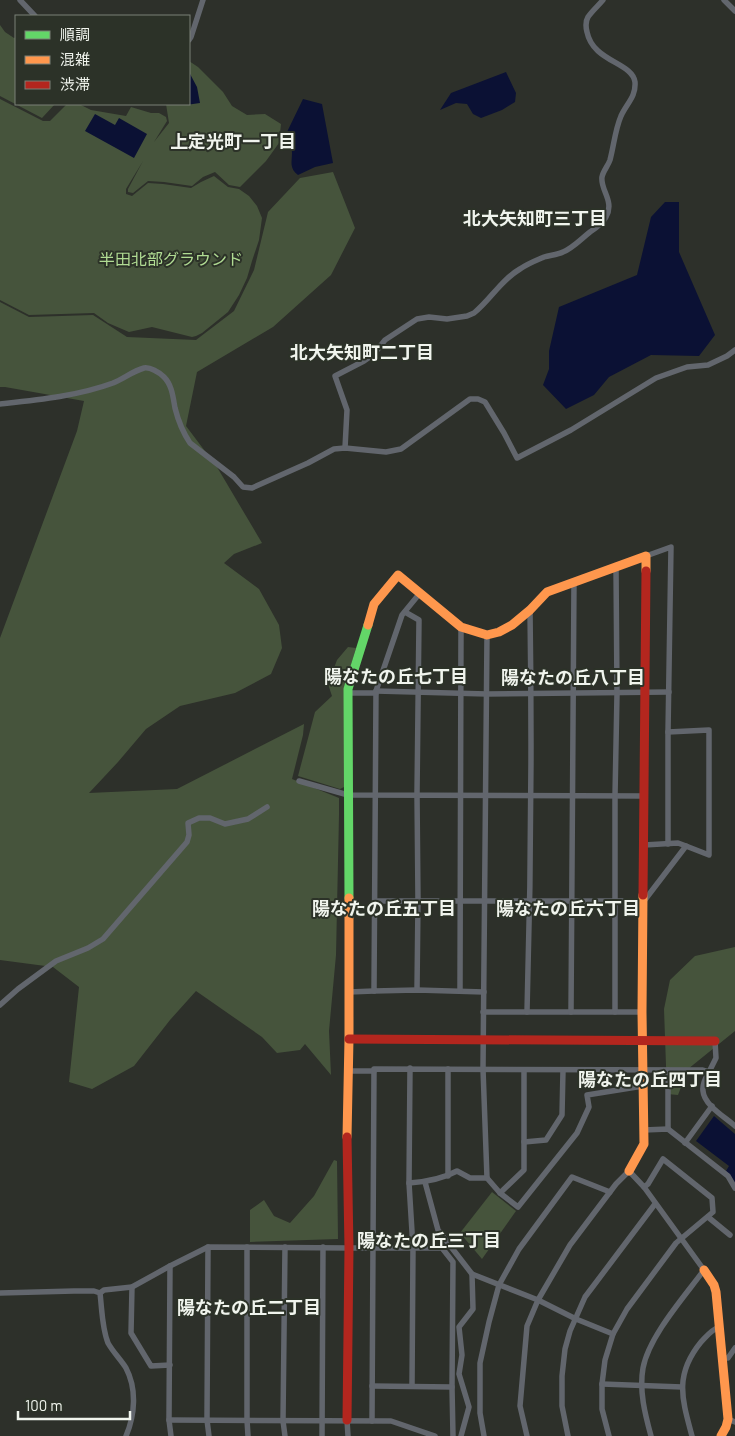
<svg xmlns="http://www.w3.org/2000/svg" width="735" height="1436" viewBox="0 0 735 1436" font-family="Barlow,'Noto Sans JP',sans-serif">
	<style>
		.green { fill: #46543c }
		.water { fill: #0b1134 }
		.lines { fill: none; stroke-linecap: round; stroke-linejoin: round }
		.street { stroke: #62666d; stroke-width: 5.5 }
		.fast { stroke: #63d668; stroke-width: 9 }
		.slow { stroke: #ff974d; stroke-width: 9 }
		.jam { stroke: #b3261e; stroke-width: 9 }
		.labels { text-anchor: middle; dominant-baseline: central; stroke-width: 4; stroke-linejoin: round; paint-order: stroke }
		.park-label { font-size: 16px; fill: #b0db93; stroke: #2c3228 }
		.neighbourhood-label { font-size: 18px; font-weight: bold; fill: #f0f4ed; stroke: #2c3228 }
	</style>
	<rect width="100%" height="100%" fill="#2d302a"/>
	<!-- green -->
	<g class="green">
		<polygon points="0,25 5,32 14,38 16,37 16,104 55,104 42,118 0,96"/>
		<polygon points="189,61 198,67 223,92 232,106 247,115 265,114 281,124 279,143 266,161 240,187 229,185 215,172 203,177 192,186 164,182 148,181 133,193 128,192 128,189 143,161 126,189 126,194 132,196 148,183 163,184 191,188 201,182 214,176 228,187 239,189 249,196 257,206 262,218 259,240 252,261 247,278 239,295 228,312 202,333 196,336 192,337 152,327 129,332 108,323 94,313 29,315 0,300 0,99 43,121 50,121 67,104 79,104 91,110 126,116 131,107 151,113 159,113 166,117 167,121 154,142 169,123 166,104 189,104"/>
		<polygon points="333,172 355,228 331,275 273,327 197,372 186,426 217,467 262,543 234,554 224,563 259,589 279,625 282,648 271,674 235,693 180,706 146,729 118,762 89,793 177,789 304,724 303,735 292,779 339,798 339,815 336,955 329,1031 331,1075 305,1044 300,1050 277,1053 262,1037 196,991 170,1020 134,1066 92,1089 69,1082 79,987 53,967 0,960 0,638 77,431 84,401 5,387 0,387 0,302 29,317 93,315 127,337 196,340 234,311 254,270 268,212 300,178"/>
		<polygon points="348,647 356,648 344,688 344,787 340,789 298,776 315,712 332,696 328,684 337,660"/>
		<polygon points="735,947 735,1031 688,1069 678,1095 667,1094 664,1009 670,980 695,956"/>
		<polygon points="334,1160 337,1161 338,1239 250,1242 250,1210 264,1200 274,1216 290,1223 314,1196"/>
		<polygon points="492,1192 516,1211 482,1259 460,1233"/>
	</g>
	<!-- water -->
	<g class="water">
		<polygon points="189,72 197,87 200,103 186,105 184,104 189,104"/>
		<polygon points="506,72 516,93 515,102 502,110 481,118 473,114 467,104 456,103 440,110 451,93"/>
		<path d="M303,99L322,104L333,163L315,167L298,175C289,168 292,162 292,153C292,146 288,138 287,132Z"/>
		<polygon points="95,114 115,125 119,118 147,134 134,158 85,131"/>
		<polygon points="665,202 679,202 679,252 715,335 699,356 651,355 609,377 594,395 566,409 543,385 549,369 549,351 559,307 637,275 651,217"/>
		<polygon points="714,1116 735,1134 735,1183 729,1174 726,1171 729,1166 696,1141"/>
	</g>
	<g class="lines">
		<!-- street -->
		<g class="street">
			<polyline points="20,0 35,16"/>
			<polyline points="724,0 735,11"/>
			<polyline points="189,40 191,37 203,0"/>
			<path d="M0,404C37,400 78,396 113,383C123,379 133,371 144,368C150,367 159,372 164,377C172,385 173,397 175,408C178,420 184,434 190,443L234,477L243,487L252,488L308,463L334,449L345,448L386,452L401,449L470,399H478L485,402L504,433L517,458L571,430L656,378L687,367L708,365L727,356L735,350"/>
			<path d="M345,448L347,410L335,376L364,361L374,354L385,340L417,319L429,317L447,319L467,316L474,313C491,299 501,280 520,269C527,264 537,260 544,257C550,255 557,255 563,252C573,248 581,239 590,232C596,228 603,223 606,217C615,201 600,190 602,177C603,171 608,166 610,160C614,145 615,130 621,116C627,103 636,97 635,82C632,62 593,62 587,32C586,28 585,22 588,17C592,11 598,6 603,0"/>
			<polyline points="420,593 402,615 376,691 374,991 417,990 484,992"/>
			<polyline points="405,612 419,620 417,794 418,901 417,990"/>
			<polyline points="487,635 483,1069 487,1178 500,1193 518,1207 577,1133 589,1107 587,1095 643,1086"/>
			<polyline points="376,691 487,694 669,692"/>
			<polyline points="348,693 376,693"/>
			<polyline points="668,732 668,844"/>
			<polyline points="299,781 348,795 644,796"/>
			<polyline points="644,845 678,843 686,846"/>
			<polyline points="375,901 644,901 686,846 709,855 709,730 668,732 671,547 646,556"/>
			<polyline points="460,991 461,627"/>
			<polyline points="349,992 374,991"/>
			<polyline points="0,1005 18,989 56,961 88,948 103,939 187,842 189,835 188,823 199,818 210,818 225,824 248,819 267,807"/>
			<polyline points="483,1012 642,1012"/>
			<path d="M527,1012C531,878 532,744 530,610"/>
			<polyline points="571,1012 574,582"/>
			<polyline points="615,1012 615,796 617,694 616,567"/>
			<polyline points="410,1068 409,1183 413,1248 412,1386"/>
			<polyline points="448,1069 448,1176"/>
			<polyline points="668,1070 668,1129"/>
			<polyline points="349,1071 374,1071"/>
			<polyline points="709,1072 716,1058 715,1041"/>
			<polyline points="644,1130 668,1129 728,1176 735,1188"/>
			<polyline points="524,1142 546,1140 562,1115 563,1070"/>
			<polyline points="685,1143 712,1106"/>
			<polyline points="425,1182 438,1230 472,1274 473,1309 459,1327 462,1355 459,1374 469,1407 461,1436"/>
			<path d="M409,1183C427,1182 442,1179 457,1171L470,1178H487"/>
			<polyline points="500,1193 524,1170 524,1070"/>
			<polyline points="708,1217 730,1235"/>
			<polyline points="208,1247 207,1420 209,1436"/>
			<polyline points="247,1247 247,1420 248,1436"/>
			<polyline points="170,1266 169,1420 171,1436"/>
			<polyline points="472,1274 538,1300 576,1319 613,1334"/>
			<polyline points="132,1287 131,1333 151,1366 170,1365"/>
			<path d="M0,1293L74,1291H94L100,1293C102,1310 102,1328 108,1343C113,1352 121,1360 126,1368C137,1389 135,1415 126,1436"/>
			<polyline points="100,1293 104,1290 132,1287 170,1266 208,1247 349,1248 442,1248 453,1262 452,1387 453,1436"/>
			<polyline points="722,1358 728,1358 735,1348"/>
			<polyline points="602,1384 682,1387"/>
			<polyline points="372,1386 452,1387"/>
			<polyline points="728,1419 735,1422"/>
			<polyline points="169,1420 391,1421 435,1436"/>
			<polyline points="347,1420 348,1436"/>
			<path d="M372,1421L374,1069L702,1070L709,1072C706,1077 702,1084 703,1091C704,1105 725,1117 735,1126"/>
			<polyline points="285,1436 283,1421 285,1247"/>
			<polyline points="322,1436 323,1247"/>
			<polyline points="484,1436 480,1413 480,1363 489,1322 499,1285 519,1249 572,1177 610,1192"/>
			<path d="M527,1436L520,1406L527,1326L538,1300L570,1245L616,1184L629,1171L644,1187L704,1270C685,1296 649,1336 643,1368C639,1391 645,1414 651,1436"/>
			<polyline points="568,1436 562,1406 562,1376 565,1349 570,1331 585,1297 655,1204"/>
			<polyline points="609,1436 602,1409 602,1384 605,1360 613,1334 627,1309 676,1243 713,1212 712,1198 663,1159 648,1184 644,1187"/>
			<path d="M692,1436C682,1399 674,1375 701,1342C707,1336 711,1330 719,1327"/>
		</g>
		<!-- fast -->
		<polyline class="fast" points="349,898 348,689 368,625"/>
		<!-- slow -->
		<g class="slow">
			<polyline points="368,625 374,604 398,575 461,627 487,635 499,632 512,625 530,610 547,592 646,556 646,571"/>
			<polyline points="347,1137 349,1039 349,898"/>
			<polyline points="629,1171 644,1144 642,1012 643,895"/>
			<polyline points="704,1270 714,1285 716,1292 728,1419 726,1427 721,1436"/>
		</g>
		<!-- jam -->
		<g class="jam">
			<polyline points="643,895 646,571"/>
			<polyline points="349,1039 715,1041"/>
			<polyline points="347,1420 349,1248 347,1137"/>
		</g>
	</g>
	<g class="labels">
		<!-- park labels -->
		<g class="park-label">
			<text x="171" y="258">半田北部グラウンド</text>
		</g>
		<!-- neighbourhood labels -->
		<g class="neighbourhood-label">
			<text x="233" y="141">上定光町一丁目</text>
			<text x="535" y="218">北大矢知町三丁目</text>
			<text x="362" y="352">北大矢知町二丁目</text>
			<text x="396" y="676">陽なたの丘七丁目</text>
			<text x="573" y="677">陽なたの丘八丁目</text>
			<text x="384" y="908">陽なたの丘五丁目</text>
			<text x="568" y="908">陽なたの丘六丁目</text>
			<text x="650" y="1079">陽なたの丘四丁目</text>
			<text x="429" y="1240">陽なたの丘三丁目</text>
			<text x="249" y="1307">陽なたの丘二丁目</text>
		</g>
	</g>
	<!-- legend -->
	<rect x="15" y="15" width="175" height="90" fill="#2c3228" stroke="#7a8077"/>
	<rect x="25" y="31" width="25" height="8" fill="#63d668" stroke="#7a8077"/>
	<text x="60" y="40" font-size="15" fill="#f0f4ed">順調</text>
	<rect x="25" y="56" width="25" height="8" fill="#ff974d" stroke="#7a8077"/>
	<text x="60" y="65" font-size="15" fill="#f0f4ed">混雑</text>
	<rect x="25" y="81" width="25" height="8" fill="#b3261e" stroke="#7a8077"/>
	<text x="60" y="90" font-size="15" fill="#f0f4ed">渋滞</text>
	<!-- scale -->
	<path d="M18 1411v8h112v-8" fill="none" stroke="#f0f4ed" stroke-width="2.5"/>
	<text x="25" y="1411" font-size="15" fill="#f0f4ed" stroke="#2c3228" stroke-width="4" paint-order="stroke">100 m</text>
</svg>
